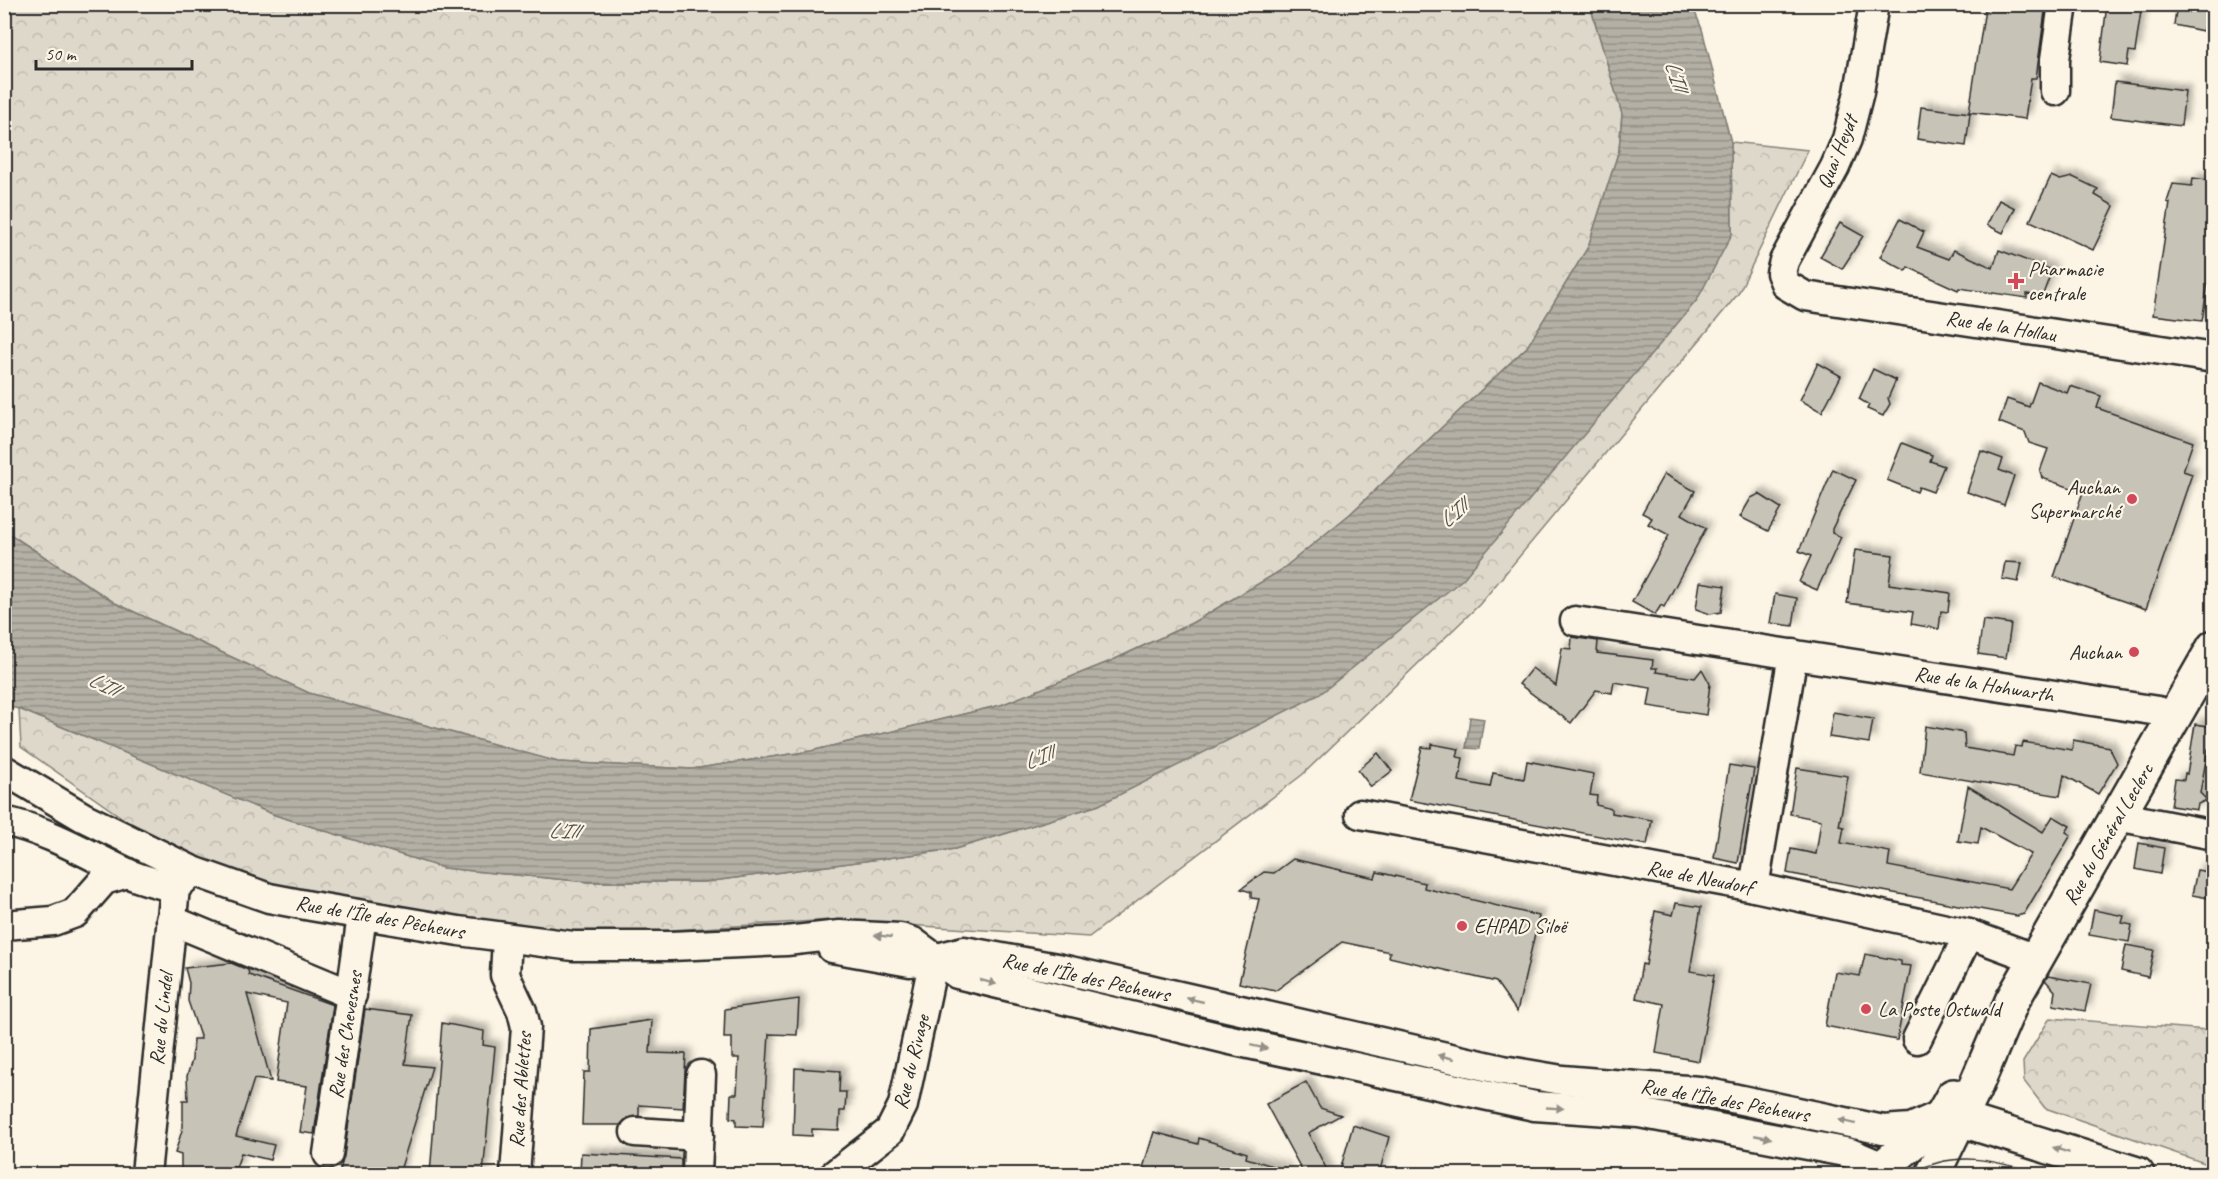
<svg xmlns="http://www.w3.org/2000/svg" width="2218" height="1179" viewBox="0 0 2218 1179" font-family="Caveat,sans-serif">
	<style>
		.forest { fill: url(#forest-crowns); stroke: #84827a; stroke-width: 1.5 }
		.water { fill: url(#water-rules); stroke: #7d7b74; stroke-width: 1.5 }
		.building { fill: #c8c3b7; stroke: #2b2b2b; stroke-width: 1.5; filter: url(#shadow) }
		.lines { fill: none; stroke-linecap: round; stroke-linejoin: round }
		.minor-casing { stroke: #2b2b2b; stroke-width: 33 }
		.major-casing { stroke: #2b2b2b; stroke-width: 38 }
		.minor { stroke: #fcf5e5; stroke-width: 28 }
		.major { stroke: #fcf5e5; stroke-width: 33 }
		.tram { stroke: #2b2b2b; stroke-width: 1.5 }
		.oneway { fill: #949088 }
		.poi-dot { fill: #d1495b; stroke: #fcf5e5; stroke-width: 2 }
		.labels { text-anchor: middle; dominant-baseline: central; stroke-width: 4.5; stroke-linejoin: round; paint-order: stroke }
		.street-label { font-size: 21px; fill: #2b2b2b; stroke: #fcf5e5 }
		.poi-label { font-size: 21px; fill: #2b2b2b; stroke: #fcf5e5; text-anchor: start }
		.water-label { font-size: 22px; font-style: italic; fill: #545350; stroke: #fcf5e5 }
	</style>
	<defs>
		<pattern id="forest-crowns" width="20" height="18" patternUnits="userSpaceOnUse" patternTransform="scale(1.5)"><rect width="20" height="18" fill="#ded8ca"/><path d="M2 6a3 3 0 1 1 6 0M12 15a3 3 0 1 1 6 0" fill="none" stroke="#bfbaae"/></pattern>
		<pattern id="water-rules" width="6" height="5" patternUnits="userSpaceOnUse" patternTransform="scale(1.5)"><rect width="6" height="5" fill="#b4b0a5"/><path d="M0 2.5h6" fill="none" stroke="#938f87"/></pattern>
		<filter id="shadow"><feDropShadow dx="5.5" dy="-5.5" stdDeviation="3" flood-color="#0004"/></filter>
	</defs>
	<rect width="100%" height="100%" fill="#fcf5e5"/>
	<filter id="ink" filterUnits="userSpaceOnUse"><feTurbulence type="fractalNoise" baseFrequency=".0167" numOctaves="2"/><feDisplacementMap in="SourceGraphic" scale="12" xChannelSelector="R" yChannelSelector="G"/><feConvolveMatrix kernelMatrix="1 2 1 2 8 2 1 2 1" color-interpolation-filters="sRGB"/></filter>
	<g filter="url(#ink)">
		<!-- forest -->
		<g class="forest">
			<polygon points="4,5 1590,5 1622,114 1619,150 1588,247 1527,347 1350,514 1280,571 1192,623 1111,661 1001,705 811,751 692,769 558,762 309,693 115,603 5,531"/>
			<polygon points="1731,142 1808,150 1738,294 1479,605 1302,775 1089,937 831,920 576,936 402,912 256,881 147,835 21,747 19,709 275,815 443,868 588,882 705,882 955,849 1099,805 1732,233"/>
			<polygon points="2050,1018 2208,1030 2213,1027 2213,1166 2045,1108 2024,1081 2023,1062"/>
		</g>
		<!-- water -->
		<g class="water">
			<polygon points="1590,5 1692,5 1702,29 1731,142 1732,234 1697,300 1463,579 1320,694 1099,805 955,849 705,882 588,882 443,868 275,815 19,709 5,706 5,531 115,603 309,693 558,762 692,769 811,751 1001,705 1111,661 1192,623 1280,571 1350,514 1527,347 1588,247 1619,150 1622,114"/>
			<polygon points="1470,717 1484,719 1479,749 1466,748"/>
		</g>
		<!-- building -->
		<g class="building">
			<polygon points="2030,4 2046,4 2036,78 2031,78 2025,119 1969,112 1985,9 2029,11"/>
			<polygon points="2107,4 2142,4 2135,52 2129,51 2127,66 2100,62"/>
			<polygon points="2177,4 2195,4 2195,10 2206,12 2203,31 2174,25"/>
			<polygon points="2115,82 2185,91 2181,126 2111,117"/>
			<polygon points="1921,107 1970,113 1966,146 1917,139"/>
			<polygon points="2051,176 2060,180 2073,177 2098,189 2095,195 2114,206 2093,250 2030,221"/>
			<polygon points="2193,178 2214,181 2214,244 2202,321 2153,315 2170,203 2167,202 2173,184 2192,186"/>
			<polygon points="1999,200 2015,208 2003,233 1987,225"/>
			<polygon points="1900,219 1924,232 1917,247 1949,259 1954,250 1993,268 1999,250 2052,270 2042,297 2027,294 2027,298 1959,288 1958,290 1908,267 1906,271 1880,257"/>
			<polygon points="1840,223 1863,236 1842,269 1820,257"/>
			<polygon points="1818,363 1841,376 1822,412 1800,400"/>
			<polygon points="1873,369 1896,380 1888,398 1890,404 1883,416 1867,409 1869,405 1859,399"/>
			<polygon points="2038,382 2067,393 2070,386 2101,396 2097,408 2193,442 2183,471 2192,474 2146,609 2054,577 2083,492 2042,478 2040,471 2048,449 2029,443 2025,432 1999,422 2007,399 2029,407"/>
			<polygon points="1902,443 1932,455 1930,461 1944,466 1933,492 1919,487 1917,492 1887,480"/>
			<polygon points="1981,451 2003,459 1999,470 2014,476 2004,505 1967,492"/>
			<polygon points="1833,469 1856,480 1832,529 1832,533 1841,537 1817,590 1799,582 1811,556 1799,551"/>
			<polygon points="1664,474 1695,491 1682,514 1706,528 1664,607 1661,605 1655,615 1632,602 1669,535 1648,524 1652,518 1642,513"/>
			<polygon points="1759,494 1781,508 1768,531 1740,517 1751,498"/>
			<polygon points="1855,550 1893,555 1889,584 1950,593 1948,612 1941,611 1939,629 1911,624 1913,612 1847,603"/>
			<polygon points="2005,562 2022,563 2018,582 2002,579"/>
			<polygon points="1700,582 1725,586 1721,612 1710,614 1696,609"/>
			<polygon points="1775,594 1797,598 1793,626 1770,623"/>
			<polygon points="1983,620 2011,624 2006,658 1978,654"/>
			<polygon points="1572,637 1598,641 1597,653 1653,660 1652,668 1657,668 1656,672 1695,678 1702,669 1710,684 1706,715 1648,706 1651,688 1614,682 1612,693 1596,690 1571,723 1519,684 1532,668 1556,686 1562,648 1571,649"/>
			<polygon points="1833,712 1873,719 1869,743 1829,737"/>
			<polygon points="2195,724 2214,727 2214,750 2208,749 2200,793 2207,800 2198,804 2197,810 2171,806 2175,779 2184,780 2185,773 2187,774"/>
			<polygon points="1925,726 1964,733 1965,748 2013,756 2015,746 2022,747 2023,742 2072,750 2073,740 2109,747 2117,763 2098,794 2064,775 2060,796 1920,772"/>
			<polygon points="1432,744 1459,749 1457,757 1463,758 1459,781 1490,787 1493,773 1524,779 1527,761 1594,774 1590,795 1597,796 1596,805 1612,809 1612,813 1652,820 1647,845 1409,800 1422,747 1431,748"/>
			<polygon points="1378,753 1392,771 1371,787 1358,770"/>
			<polygon points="1729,765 1754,769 1738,863 1714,858"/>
			<polygon points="1797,768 1848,776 1839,826 1844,827 1841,843 1890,852 1888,866 2009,889 2031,854 1981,827 1978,844 1958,841 1968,786 2043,832 2053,816 2070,826 2066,832 2071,835 2024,914 2017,916 1792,874 1787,873 1791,849 1816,854 1821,820 1790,814"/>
			<polygon points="2139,843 2164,848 2160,874 2135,869"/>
			<polygon points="1293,859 1375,878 1377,872 1425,883 1424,888 1539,916 1517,1012 1496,982 1389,957 1390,952 1342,942 1275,991 1239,983 1259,899 1251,898 1251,892 1241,889 1264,872 1274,873"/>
			<polygon points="2197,870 2214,873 2214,899 2192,895"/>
			<polygon points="1676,903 1701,907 1690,971 1714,975 1699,1061 1656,1053 1664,1004 1636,998 1642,964 1646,965 1655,911 1673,915"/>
			<polygon points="2094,910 2124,916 2122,923 2132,925 2129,942 2089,935"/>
			<polygon points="2126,945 2154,950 2148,977 2121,971"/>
			<polygon points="1865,954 1901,961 1901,965 1911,966 1897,1040 1825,1026 1835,972 1860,976"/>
			<polygon points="231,963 248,970 249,975 333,1005 314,1134 300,1132 307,1086 276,1082 287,1003 247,994 271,1081 254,1079 236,1136 274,1145 270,1160 241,1153 236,1168 232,1167 230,1174 181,1174 181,1155 175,1153 183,1127 183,1100 188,1100 187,1076 192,1060 193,1039 201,1039 188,1001 189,983 185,968"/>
			<polygon points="2048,976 2091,984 2085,1011 2053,1005 2055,991 2045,980"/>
			<polygon points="799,999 797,1035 769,1034 763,1127 736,1126 736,1119 730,1118 731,1094 737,1094 739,1058 732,1058 732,1038 724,1038 725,1009"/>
			<polygon points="365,1009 412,1015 405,1064 432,1067 399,1174 343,1174 344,1171 340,1170 344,1156"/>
			<polygon points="652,1020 650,1053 686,1054 683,1108 639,1105 639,1116 627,1118 620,1125 582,1125 584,1072 590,1072 591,1029"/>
			<polygon points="442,1023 484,1031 483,1045 495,1047 483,1174 430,1174"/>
			<polygon points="795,1068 840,1071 839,1092 846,1092 845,1111 840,1111 839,1130 812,1129 812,1136 793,1135"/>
			<polygon points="1306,1082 1320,1108 1341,1115 1308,1133 1329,1174 1304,1174 1266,1104"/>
			<polygon points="1353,1125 1389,1137 1379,1174 1339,1174"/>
			<polygon points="1154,1132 1198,1144 1199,1138 1247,1153 1246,1158 1286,1170 1285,1174 1166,1174 1143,1168"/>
			<polygon points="581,1153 681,1159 681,1174 580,1174"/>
		</g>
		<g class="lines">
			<defs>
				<g id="minor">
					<polyline points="1874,4 1859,92 1847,139 1835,167 1784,261 1781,273 1786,285 1805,296 2214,358"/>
					<polyline points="2055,91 2055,59 2063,4"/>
					<polyline points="1575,621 2158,711 2176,717"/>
					<polyline points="4,770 83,817 193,871 269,898 311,906 459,931 573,946 670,946 786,941 840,935 900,938 913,942 957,974 1226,1039 1535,1106 1639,1113 1850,1153 1883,1167"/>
					<polyline points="1360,814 1754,887 1969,934 2036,959"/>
					<polyline points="2117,816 2214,835"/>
					<path d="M4,821C49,831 85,853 125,872C140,880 159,883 175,888"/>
					<polyline points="1754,887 1793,654"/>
					<polyline points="171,920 352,995"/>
					<polyline points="4,925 53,921 75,913 104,880 127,873"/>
					<polyline points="507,938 505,975 522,1011 526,1027 515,1174"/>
					<polyline points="832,948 910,962 934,959 964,951 1057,968 1503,1070 1562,1080 1699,1091 1883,1130 1911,1128 1938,1116"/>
					<polyline points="1917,1039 1969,934"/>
					<polyline points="635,1132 699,1136"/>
					<polyline points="328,1154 362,916"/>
					<polyline points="146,1174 175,888 193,871"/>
					<polyline points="697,1174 701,1075"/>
					<polyline points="835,1174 890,1131 903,1105 934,959"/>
				</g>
				<g id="major">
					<polyline points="1943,1114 2137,1174"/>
					<polyline points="1879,1174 1883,1167 1927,1130 1943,1114 1953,1096"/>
					<polyline points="1933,1174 1974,1090 2012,1001 2214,647"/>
				</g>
			</defs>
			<!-- minor casing -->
			<use href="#minor" class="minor-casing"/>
			<!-- major casing -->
			<use href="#major" class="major-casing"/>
			<!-- minor -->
			<use href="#minor" class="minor"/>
			<!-- major -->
			<use href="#major" class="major"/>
			<!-- tram -->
			<g class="tram">
				<path d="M1911,1174C1954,1149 1995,1160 2040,1174"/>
				<polyline points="1936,1174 1965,1169 2006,1174"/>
			</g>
		</g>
		<!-- one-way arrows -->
		<defs><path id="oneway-solid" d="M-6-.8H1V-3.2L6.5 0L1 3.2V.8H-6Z" transform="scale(1.5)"/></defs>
		<g class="oneway">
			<use href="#oneway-solid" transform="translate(883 936) rotate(-174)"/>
			<use href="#oneway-solid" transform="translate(988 982) rotate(15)"/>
			<use href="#oneway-solid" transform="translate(1195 1000) rotate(-167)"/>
			<use href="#oneway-solid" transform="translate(1259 1047) rotate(12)"/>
			<use href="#oneway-solid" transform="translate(1446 1057) rotate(-167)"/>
			<use href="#oneway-solid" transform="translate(1555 1108) rotate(3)"/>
			<use href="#oneway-solid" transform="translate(1847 1122) rotate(-167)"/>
			<use href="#oneway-solid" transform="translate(1763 1137) rotate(11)"/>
			<use href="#oneway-solid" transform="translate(2061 1150) rotate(-162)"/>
		</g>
	</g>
	<!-- markers -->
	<g class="poi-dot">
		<path d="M2013 272h6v6h6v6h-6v6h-6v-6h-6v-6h6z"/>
		<circle cx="2132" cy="499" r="6"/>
		<circle cx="2134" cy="652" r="6"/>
		<circle cx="1462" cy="926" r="6"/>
		<circle cx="1866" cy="1009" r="6"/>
	</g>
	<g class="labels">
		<!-- street labels -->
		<g class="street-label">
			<text transform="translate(1837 152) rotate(-68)">Quai Heydt</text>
			<text transform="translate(2001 326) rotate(9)">Rue de la Hollau</text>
			<text transform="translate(1984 684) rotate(9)">Rue de la Hohwarth</text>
			<text transform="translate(2108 834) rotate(-60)">Rue du Général Leclerc</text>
			<text transform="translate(1700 877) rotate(11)">Rue de Neudorf</text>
			<text transform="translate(380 917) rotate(10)">Rue de l'Île des Pêcheurs</text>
			<text transform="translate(1086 977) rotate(12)">Rue de l'Île des Pêcheurs</text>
			<text transform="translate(161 1019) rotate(-84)">Rue du Lindel</text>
			<text transform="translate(345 1035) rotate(-81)">Rue des Chevesnes</text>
			<text transform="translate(911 1062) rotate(-76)">Rue du Rivage</text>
			<text transform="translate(520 1090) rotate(-86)">Rue des Ablettes</text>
			<text transform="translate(1725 1100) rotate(10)">Rue de l'Île des Pêcheurs</text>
		</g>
		<!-- poi labels -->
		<g class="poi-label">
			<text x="2028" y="269">Pharmacie<tspan x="2028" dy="24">centrale</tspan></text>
			<text x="2120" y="487" text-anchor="end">Auchan<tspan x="2120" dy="24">Supermarché</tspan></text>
			<text x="2122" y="652" text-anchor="end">Auchan</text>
			<text x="1474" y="926">EHPAD Siloë</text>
			<text x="1878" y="1009">La Poste Ostwald</text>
		</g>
		<!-- water labels -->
		<g class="water-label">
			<text transform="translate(1676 75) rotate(72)">L'Ill</text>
			<text transform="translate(1453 514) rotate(-40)">L'Ill</text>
			<text transform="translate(103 684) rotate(27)">L'Ill</text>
			<text transform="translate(1038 758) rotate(-22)">L'Ill</text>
			<text transform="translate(563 831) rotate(3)">L'Ill</text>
		</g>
	</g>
	<!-- margin -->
	<rect width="2218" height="1179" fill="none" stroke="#fcf5e5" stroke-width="24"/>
	<rect x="12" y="12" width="2194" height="1155" fill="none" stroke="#2b2b2b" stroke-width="2" filter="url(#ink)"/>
	<!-- scale -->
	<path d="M36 60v9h156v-9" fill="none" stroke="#2b2b2b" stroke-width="3"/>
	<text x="45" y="60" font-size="18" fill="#2b2b2b" stroke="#fcf5e5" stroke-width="4.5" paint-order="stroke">50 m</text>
</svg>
